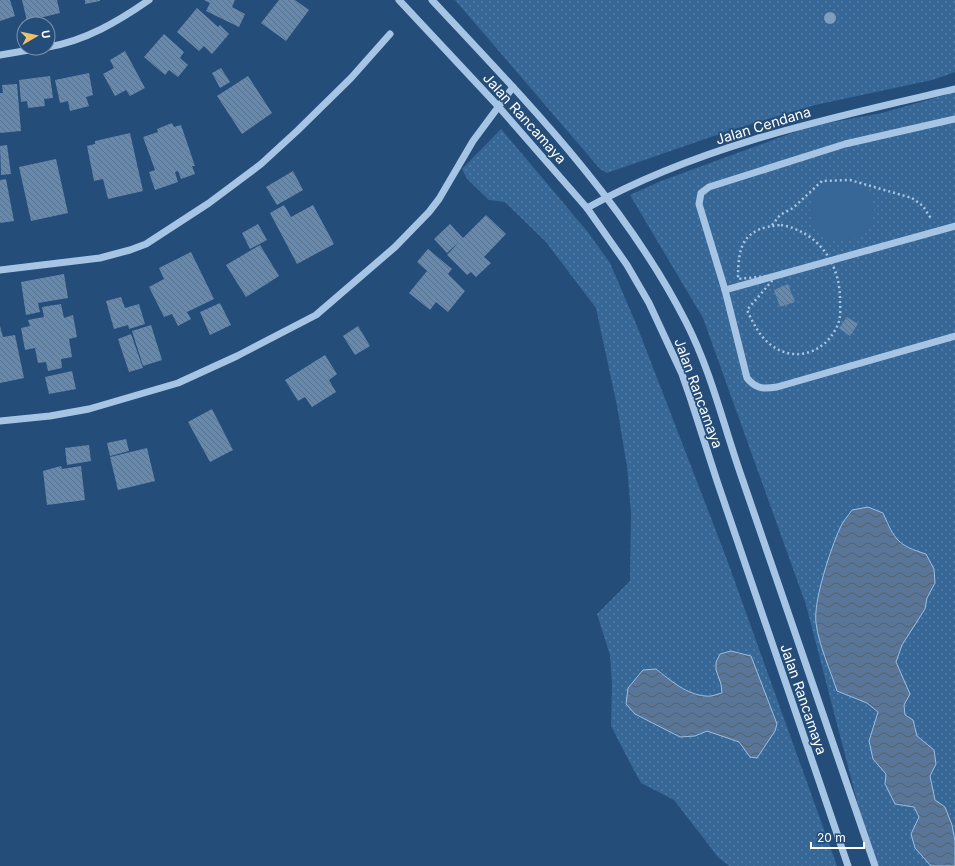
<svg xmlns="http://www.w3.org/2000/svg" width="955" height="866" viewBox="0 0 955 866" font-family="Inter,sans-serif">
	<style>
		.grass { fill: url(#grass-dots) }
		.park { fill: #376797 }
		.water { fill: url(#water-waves); stroke: #9ac0e5 }
		.building { fill: url(#building-back-hatch) }
		.lines { fill: none; stroke-linecap: round; stroke-linejoin: round }
		.path { stroke: #a6c5e4; stroke-width: 2.5; stroke-dasharray: 2 3; stroke-linecap: butt }
		.minor { stroke: #a6c5e4; stroke-width: 7 }
		.tree { fill: #7f9dbc }
		.labels { text-anchor: middle; dominant-baseline: central; stroke-width: 3.5; stroke-linejoin: round; paint-order: stroke }
		.street-label { font-size: 14px; fill: #fff; stroke: #244d79 }
	</style>
	<defs>
		<pattern id="grass-dots" width="8" height="8" patternUnits="userSpaceOnUse"><rect width="8" height="8" fill="#376797"/><path d="M2 2h.1M6 6h.1" fill="none" stroke="#557ea7" stroke-width="1.8" stroke-linecap="round"/></pattern>
		<pattern id="water-waves" width="16" height="10" patternUnits="userSpaceOnUse"><rect width="16" height="10" fill="#597698"/><path d="M0 5q4-4 8 0t8 0" fill="none" stroke="#525f6e"/></pattern>
		<pattern id="building-back-hatch" width="6" height="6" patternUnits="userSpaceOnUse"><rect width="6" height="6" fill="#6589af"/><path d="M-1 5l2 2M0 0l6 6M5-1l2 2" fill="none" stroke="#5b7187"/></pattern>
	</defs>
	<rect width="100%" height="100%" fill="#244d79"/>
	<!-- grass -->
	<g class="grass">
		<polygon points="455,0 955,0 955,72 932,80 815,105 731,130 607,173 600,169"/>
		<polygon points="955,92 955,866 876,866 870,851 806,605 703,318 630,195 661,181 811,126 882,113"/>
		<polygon points="501,129 587,231 610,263 637,326 726,557 837,866 729,866 718,857 674,800 641,783 627,757 611,726 612,684 610,655 597,614 630,581 631,512 627,467 617,406 596,308 546,242 505,202 489,200 467,179 462,169"/>
	</g>
	<!-- park -->
	<circle class="park" cx="842" cy="209" r="32"/>
	<!-- water -->
	<g class="water">
		<path d="M868,507L883,513C895,540 897,545 926,554L934,569L935,583L927,598L925,609L902,645L896,662L910,694L904,705L905,715L913,720L917,736L934,750L936,764L930,776L935,800L945,807L952,825L955,841V866H931L915,848L911,834L919,817L914,807L895,804L885,784L886,774L873,759L869,741L878,712L867,703L837,691C830,669 819,646 816,623C813,601 831,548 840,528C843,521 848,516 852,510Z"/>
		<path d="M731,651L751,656L777,724L775,731L757,758L750,757L739,742L707,731L695,736L680,737L635,714L626,704L628,688L643,670L656,669C670,680 687,695 706,696C711,697 717,694 722,693L721,684L716,670V662L720,654Z"/>
	</g>
	<!-- building -->
	<g class="building">
		<polygon points="0,0 10,0 15,16 0,21"/>
		<polygon points="22,0 57,0 60,13 27,21"/>
		<polygon points="85,0 100,0 100,1 85,4"/>
		<polygon points="204,0 235,0 232,7 245,14 239,27 206,11 210,3"/>
		<polygon points="279,0 295,0 309,10 286,41 261,23"/>
		<polygon points="197,8 218,27 220,25 229,34 212,54 204,46 199,51 177,32"/>
		<polygon points="164,34 184,52 180,58 188,65 178,77 169,70 165,75 144,57"/>
		<polygon points="125,51 145,88 130,96 126,90 115,96 103,74 114,68 110,60"/>
		<polygon points="221,68 230,82 220,88 212,73"/>
		<polygon points="89,73 93,95 86,97 89,106 70,111 68,101 60,103 55,80"/>
		<polygon points="50,76 53,98 44,99 45,106 28,108 27,101 21,102 19,80"/>
		<polygon points="248,76 272,113 242,134 217,96"/>
		<polygon points="17,84 21,131 0,133 0,93 3,93 2,85"/>
		<polygon points="172,123 174,127 181,125 195,166 192,166 195,174 181,179 178,171 175,172 178,182 155,190 149,172 155,170 143,137 158,132 157,129"/>
		<polygon points="130,133 143,191 108,199 103,179 94,181 87,146 95,144 95,141"/>
		<polygon points="7,145 11,174 1,175 0,146"/>
		<polygon points="56,159 68,213 31,221 19,167"/>
		<polygon points="293,171 303,190 277,205 266,187"/>
		<polygon points="6,179 14,221 0,223 0,180"/>
		<polygon points="284,205 291,217 313,205 334,244 297,264 270,213"/>
		<polygon points="486,215 506,234 484,257 491,263 476,277 471,272 467,275 447,255 459,242 447,253 434,239 450,224 463,238"/>
		<polygon points="258,224 267,240 250,249 242,233"/>
		<polygon points="260,245 279,276 246,297 226,265"/>
		<polygon points="428,249 452,269 448,274 465,291 448,312 436,302 430,310 409,293 427,271 417,262"/>
		<polygon points="191,252 214,299 187,312 191,319 178,326 172,314 164,317 149,287 164,279 159,268"/>
		<polygon points="64,274 68,298 38,303 40,312 26,315 21,282"/>
		<polygon points="788,284 795,302 780,307 774,290"/>
		<polygon points="121,297 125,308 139,304 145,324 129,329 128,325 114,329 106,301"/>
		<polygon points="220,303 231,325 210,335 200,312"/>
		<polygon points="61,304 64,318 73,315 77,337 69,339 72,357 61,359 62,368 48,371 46,362 38,363 35,348 25,350 21,328 30,326 28,320 44,317 42,307"/>
		<polygon points="847,317 858,324 850,336 839,328"/>
		<polygon points="151,325 162,360 143,366 132,331"/>
		<polygon points="0,326 3,337 15,335 24,378 0,383"/>
		<polygon points="358,326 370,346 355,355 343,336"/>
		<polygon points="131,334 143,368 129,372 118,339"/>
		<polygon points="325,355 337,374 329,380 336,392 312,407 305,397 298,401 285,380"/>
		<polygon points="72,371 76,389 49,394 45,377"/>
		<polygon points="212,409 233,450 210,462 188,422"/>
		<polygon points="126,439 129,451 110,456 107,443"/>
		<polygon points="89,445 91,461 67,465 65,448"/>
		<polygon points="147,448 155,481 118,490 110,457"/>
		<polygon points="61,466 62,469 81,466 85,500 47,505 43,471"/>
	</g>
	<g class="lines">
		<!-- path -->
		<g class="path">
			<polyline points="772,225 780,215 793,208 822,181 850,180 912,198 923,206 932,220"/>
			<path d="M781,225C817,231 840,263 840,299C840,306 841,314 839,321C830,350 797,365 771,345C760,337 753,323 747,310L777,275L738,279C738,245 743,228 781,225Z"/>
		</g>
		<!-- minor -->
		<g class="minor">
			<polyline points="399,0 498,106 587,208 627,265 649,303 682,374 690,397 717,481 848,866"/>
			<path d="M432,0C525,100 624,200 686,322C712,373 724,428 743,481C788,609 830,738 875,866"/>
			<path d="M48,47C85,41 119,21 149,0"/>
			<polyline points="0,55 41,48"/>
			<path d="M955,119L845,144L709,187L701,193L699,204L725,290L747,378C756,389 763,389 777,387L955,336"/>
			<path d="M587,208C700,145 830,118 955,89"/>
			<polyline points="0,270 100,258 130,250 146,244 209,203 261,164 297,131 351,78 390,34"/>
			<polyline points="725,290 955,226"/>
			<polyline points="0,421 50,416 89,409 178,383 237,356 316,315 395,247 429,212 439,199 473,141 513,87"/>
		</g>
	</g>
	<!-- trees -->
	<circle class="tree" cx="830" cy="18" r="6"/>
	<g class="labels">
		<!-- street labels -->
		<g class="street-label">
			<text transform="translate(525 118) rotate(48)">Jalan Rancamaya</text>
			<text transform="translate(763 125) rotate(-17)">Jalan Cendana</text>
			<text transform="translate(699 393) rotate(70)">Jalan Rancamaya</text>
			<text transform="translate(804 699) rotate(71)">Jalan Rancamaya</text>
		</g>
	</g>
	<!-- north arrow -->
	<g transform="translate(36 36) rotate(81)"><circle r="19" fill="#244d79" stroke="#7c94af"/>
	<path d="M0-3L7 15L0 10L-7 15Z" fill="#eec26a"/>
	<text y="-6" font-size="11" font-weight="bold" text-anchor="middle" fill="#ffffff">U</text>
	</g>
	<!-- scale -->
	<path d="M811 842v6h53v-6" fill="none" stroke="#ffffff" stroke-width="2"/>
	<text x="817" y="842" font-size="12" fill="#ffffff" stroke="#244d79" stroke-width="3" paint-order="stroke">20 m</text>
</svg>
